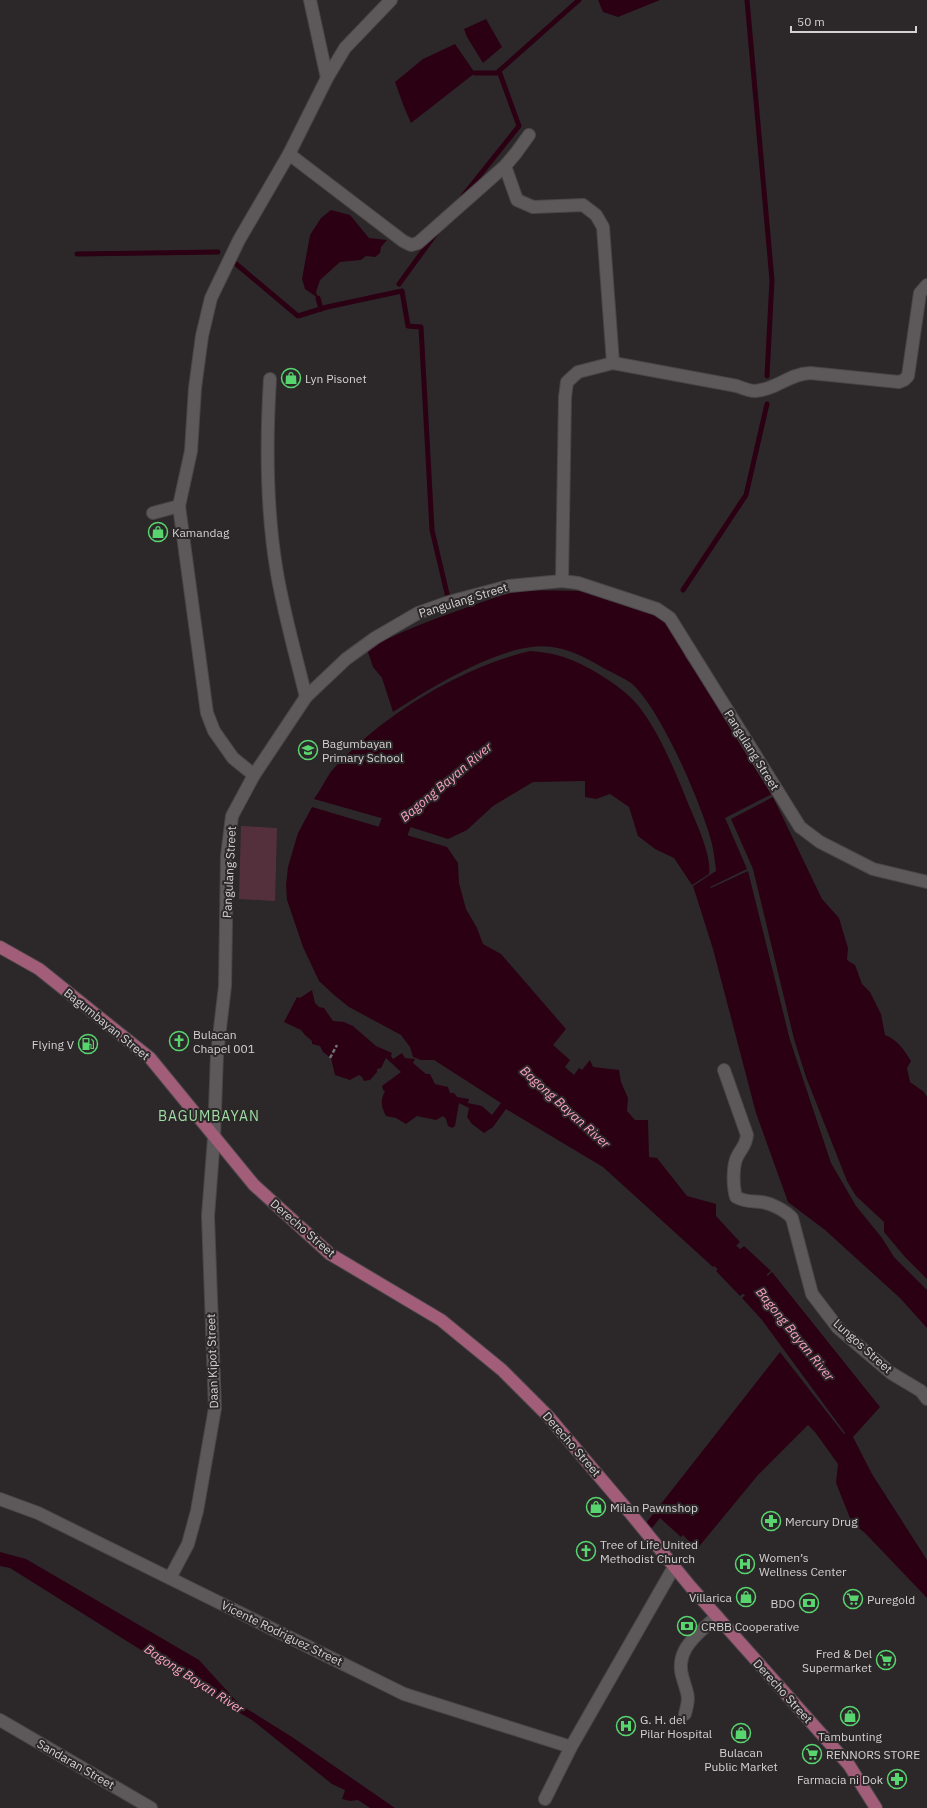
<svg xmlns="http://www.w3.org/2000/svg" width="927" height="1808" viewBox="0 0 927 1808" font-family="'IBM Plex Sans',sans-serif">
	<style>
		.green { fill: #54303d }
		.water { fill: #2b0013 }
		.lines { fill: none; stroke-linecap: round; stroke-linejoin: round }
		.stream { stroke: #2b0013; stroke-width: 5 }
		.river { stroke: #2b0013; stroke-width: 30 }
		.minor-casing { stroke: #4a4648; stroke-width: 14 }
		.major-casing { stroke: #4a4648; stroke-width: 14 }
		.path { stroke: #747071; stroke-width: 2.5; stroke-dasharray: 4 2; stroke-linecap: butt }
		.minor { stroke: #5d5859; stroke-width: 12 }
		.major { stroke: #a25e79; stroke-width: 12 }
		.labels { text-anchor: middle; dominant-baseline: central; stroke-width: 4; stroke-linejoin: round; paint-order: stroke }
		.poi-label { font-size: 12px; fill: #d4d1d2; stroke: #2c2829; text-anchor: start }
		.street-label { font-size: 12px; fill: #d4d1d2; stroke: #2c2829 }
		.water-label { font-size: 13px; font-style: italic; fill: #fba1c1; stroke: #2c2829 }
		.quarter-label { font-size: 14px; letter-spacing: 1px; fill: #9edca4; stroke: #2c2829 }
	</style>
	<rect width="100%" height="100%" fill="#2c2829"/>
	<!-- green -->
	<polygon class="green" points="241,826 277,828 275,901 239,899"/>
	<!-- water -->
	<g class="water">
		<polygon points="598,0 660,0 618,17 603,12"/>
		<polygon points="486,19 502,47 483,63 467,37 464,29"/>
		<polygon points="455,44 475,73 411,123 404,107 395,82 423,59"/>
		<polygon points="331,210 350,215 369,238 387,240 381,247 380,253 375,257 366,256 361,260 340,262 320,280 316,292 318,298 305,289 302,279 310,235 321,218"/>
		<path d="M516,590L581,591L665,616L686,658L729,720L772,794L725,818L747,869L710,887L711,888L748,871L790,1040L831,1163L856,1206L882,1238L894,1257L927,1290V1328L900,1298L825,1230L788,1202L756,1113L713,949L693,886L716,871C715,862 714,853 712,844C703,807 660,707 631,683C624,678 615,674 607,670C583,656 560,643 531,647C487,653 430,688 393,712L382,678L373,667L367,649C414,624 466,608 516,590Z"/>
		<path d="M530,651C540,652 550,653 560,656C583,662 626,688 640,708C661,735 677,776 690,808C697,825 712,856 709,874L692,885L674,858L655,849L638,836L629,807L610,794L596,799L585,797V781L533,782L493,806L467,830L448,839L398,823L395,826V822L314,799C320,791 324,782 330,773C337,764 345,757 353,749C400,705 467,666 530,651Z"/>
		<path d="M773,797L822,899L839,918L848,948L847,960L855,965L862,984L870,992L881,1014L885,1035C898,1040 904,1050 911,1061L907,1068L910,1082L924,1092L927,1097V1279L905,1257L884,1232V1222L856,1196L847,1181L806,1077L794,1039L753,869L731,819Z"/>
		<path d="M312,807L447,847L458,863L459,883L466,909L477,928L483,944L501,954L566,1029L553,1045L570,1060L565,1067L574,1075L579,1068L582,1070L590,1060L593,1067L619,1070L621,1082L628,1098L627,1111L635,1120H648L649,1157L657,1158L687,1196L716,1204V1216L740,1242L713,1267L603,1167L506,1109L493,1127L484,1133L472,1124L467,1117L469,1108L459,1103L455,1126L452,1128L448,1126L446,1119L443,1116L436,1120L417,1116L406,1124L396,1118L386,1116C381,1106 380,1101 385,1091L383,1090L382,1086L401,1072L386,1058L381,1068L377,1069V1072L370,1080L364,1081L362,1077L359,1075L350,1080L335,1075L331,1058L323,1052L320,1046L312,1044V1041L305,1035L301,1030L284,1022L297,997L300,998L312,990L315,1003L319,1007L324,1008L333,1021L344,1022L353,1026L376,1046L392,1053L391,1056L393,1059L402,1053L405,1058L415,1059L413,1063L426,1074H430L435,1084L448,1087L450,1093H454L457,1097L469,1099L468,1103L482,1106L492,1115L501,1103L434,1060H421L413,1057L410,1047L401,1035L349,1007L334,995L319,981L303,947L287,900L286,885L288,867L298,833Z"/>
		<polygon points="744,1246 771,1271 740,1296 716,1271"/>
		<polygon points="772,1272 880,1407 853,1437 872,1474 927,1560 927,1598 865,1533 852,1523 836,1483 838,1464 815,1432 808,1425 758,1475 697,1549 683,1535 681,1537 660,1518 652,1528 646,1523 780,1352 844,1434 845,1433 762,1320 742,1298"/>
		<polygon points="0,1552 26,1559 199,1660 239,1704 292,1737 395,1808 370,1808 358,1800 350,1801 342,1799 345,1790 332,1784 252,1720 197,1688 149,1655 10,1568 0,1566"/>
	</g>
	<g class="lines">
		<!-- stream -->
		<g class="stream">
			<polyline points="747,0 772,280 767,376"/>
			<polyline points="475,73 498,73"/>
			<polyline points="463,196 519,126 499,71 579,0"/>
			<polyline points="77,254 218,252"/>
			<polyline points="235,263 298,316 327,307 402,291 408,326 421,327 432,530 449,602"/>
			<polyline points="399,284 437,232"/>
			<polyline points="318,298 321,309"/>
			<polyline points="683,590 746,495 767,404"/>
		</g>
		<!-- river -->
		<g class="river">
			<polyline points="384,872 393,831 398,818 423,798"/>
			<polyline points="695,1227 755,1284 782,1318"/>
		</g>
		<defs>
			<g id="minor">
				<polyline points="310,0 327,78"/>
				<polyline points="289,154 403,241 411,245 418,243 505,166 516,153 529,135"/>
				<polyline points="505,166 517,200 533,207 583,205 596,215 603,227 613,363 578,372 567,382 565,397 562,581"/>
				<path d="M613,363L737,386C742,388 749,391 755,391C775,390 789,374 810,373L899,382L904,380L908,376L920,293L927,285"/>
				<path d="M270,379C266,443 266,509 277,573C284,614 296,656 306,697"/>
				<polyline points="153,513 179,506"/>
				<polyline points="254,775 233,758 214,731 207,713 179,506 191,451 195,388 202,336 211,298 239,240 289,154 327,78 345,48 391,0"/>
				<path d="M724,1070L747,1135C746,1145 742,1148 738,1155C732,1165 733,1187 736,1197C745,1202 752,1201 761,1202C771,1203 786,1211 792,1218L812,1294L838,1328L891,1373L921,1391L927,1399"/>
				<polyline points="0,1499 38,1513 404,1694 571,1747"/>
				<polyline points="170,1578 188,1544 197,1511 215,1408 208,1216 214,1138 217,1054 225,986 227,856 232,816 254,775 306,697 346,659 375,638 418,613 449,602 509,586 562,581 578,583 657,609 670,618 800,827 820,842 873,869 927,882"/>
				<path d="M685,1714C690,1696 688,1696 683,1679C673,1650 698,1634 717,1616"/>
				<polyline points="0,1720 151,1808"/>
				<polyline points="545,1799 571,1747 674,1567"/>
			</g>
			<polyline id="major" points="0,947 39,969 150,1058 254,1185 330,1254 441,1320 502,1370 548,1416 631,1514 690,1586 849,1765 876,1808"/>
		</defs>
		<!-- minor casing -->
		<use href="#minor" class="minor-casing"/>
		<!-- major casing -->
		<use href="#major" class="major-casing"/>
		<!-- path -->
		<polyline class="path" points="330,1058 337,1045"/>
		<!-- minor -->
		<use href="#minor" class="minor"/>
		<!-- major -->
		<use href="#major" class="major"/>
	</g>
	<!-- icons -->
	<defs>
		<symbol id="shop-ring" viewBox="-11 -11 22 22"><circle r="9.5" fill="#2c2829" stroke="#58d56f" stroke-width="1.5"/><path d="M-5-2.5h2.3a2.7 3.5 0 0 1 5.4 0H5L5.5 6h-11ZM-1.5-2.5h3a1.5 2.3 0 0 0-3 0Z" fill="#58d56f"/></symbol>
		<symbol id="school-ring" viewBox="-11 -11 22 22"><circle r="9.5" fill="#2c2829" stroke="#58d56f" stroke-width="1.5"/><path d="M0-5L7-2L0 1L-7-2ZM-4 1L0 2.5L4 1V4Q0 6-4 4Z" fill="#58d56f"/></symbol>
		<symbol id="church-ring" viewBox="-11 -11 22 22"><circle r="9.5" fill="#2c2829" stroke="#58d56f" stroke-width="1.5"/><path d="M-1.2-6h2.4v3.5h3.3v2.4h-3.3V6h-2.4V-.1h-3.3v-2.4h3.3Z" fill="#58d56f"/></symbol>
		<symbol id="fuel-ring" viewBox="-11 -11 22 22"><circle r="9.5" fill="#2c2829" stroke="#58d56f" stroke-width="1.5"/><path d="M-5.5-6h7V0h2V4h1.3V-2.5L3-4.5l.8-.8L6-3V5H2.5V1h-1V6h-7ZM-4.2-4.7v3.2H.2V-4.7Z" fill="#58d56f"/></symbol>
		<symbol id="pharmacy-ring" viewBox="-11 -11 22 22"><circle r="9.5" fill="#2c2829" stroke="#58d56f" stroke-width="1.5"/><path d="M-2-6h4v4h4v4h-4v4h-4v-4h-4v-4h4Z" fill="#58d56f"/></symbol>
		<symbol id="hospital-ring" viewBox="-11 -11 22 22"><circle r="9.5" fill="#2c2829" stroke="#58d56f" stroke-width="1.5"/><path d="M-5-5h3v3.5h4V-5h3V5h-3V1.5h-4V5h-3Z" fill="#58d56f"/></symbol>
		<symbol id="supermarket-ring" viewBox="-11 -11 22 22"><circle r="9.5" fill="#2c2829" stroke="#58d56f" stroke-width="1.5"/><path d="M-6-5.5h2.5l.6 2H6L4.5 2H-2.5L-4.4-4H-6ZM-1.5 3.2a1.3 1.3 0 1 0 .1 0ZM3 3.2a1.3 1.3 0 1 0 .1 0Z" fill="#58d56f"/></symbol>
		<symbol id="bank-ring" viewBox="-11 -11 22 22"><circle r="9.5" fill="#2c2829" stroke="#58d56f" stroke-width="1.5"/><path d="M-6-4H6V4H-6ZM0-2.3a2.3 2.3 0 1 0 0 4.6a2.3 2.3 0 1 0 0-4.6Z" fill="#58d56f"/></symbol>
	</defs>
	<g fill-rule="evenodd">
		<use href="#shop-ring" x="280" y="367" width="22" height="22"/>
		<use href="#shop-ring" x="147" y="521" width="22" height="22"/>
		<use href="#school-ring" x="297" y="739" width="22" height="22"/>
		<use href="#church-ring" x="168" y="1030" width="22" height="22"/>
		<use href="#fuel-ring" x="77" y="1033" width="22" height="22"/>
		<use href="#shop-ring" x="585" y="1496" width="22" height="22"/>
		<use href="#pharmacy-ring" x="760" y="1510" width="22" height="22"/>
		<use href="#church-ring" x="575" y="1540" width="22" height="22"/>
		<use href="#hospital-ring" x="734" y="1553" width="22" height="22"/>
		<use href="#shop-ring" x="735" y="1586" width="22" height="22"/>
		<use href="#supermarket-ring" x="842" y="1588" width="22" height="22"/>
		<use href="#bank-ring" x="798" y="1592" width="22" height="22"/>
		<use href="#bank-ring" x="676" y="1615" width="22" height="22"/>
		<use href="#supermarket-ring" x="875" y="1649" width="22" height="22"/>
		<use href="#shop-ring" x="839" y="1705" width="22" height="22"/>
		<use href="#hospital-ring" x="615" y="1715" width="22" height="22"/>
		<use href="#shop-ring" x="730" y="1722" width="22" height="22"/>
		<use href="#supermarket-ring" x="801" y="1743" width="22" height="22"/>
		<use href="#pharmacy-ring" x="886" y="1768" width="22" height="22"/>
	</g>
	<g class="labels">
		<!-- poi labels -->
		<g class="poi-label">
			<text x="305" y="378">Lyn Pisonet</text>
			<text x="172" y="532">Kamandag</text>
			<text x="322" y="743">Bagumbayan<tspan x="322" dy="14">Primary School</tspan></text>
			<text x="193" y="1034">Bulacan<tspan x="193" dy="14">Chapel 001</tspan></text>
			<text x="74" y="1044" text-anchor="end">Flying V</text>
			<text x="610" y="1507">Milan Pawnshop</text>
			<text x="785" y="1521">Mercury Drug</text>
			<text x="600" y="1544">Tree of Life United<tspan x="600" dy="14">Methodist Church</tspan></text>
			<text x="759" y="1557">Women’s<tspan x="759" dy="14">Wellness Center</tspan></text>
			<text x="732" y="1597" text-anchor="end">Villarica</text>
			<text x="867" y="1599">Puregold</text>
			<text x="795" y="1603" text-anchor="end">BDO</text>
			<text x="701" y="1626">CRBB Cooperative</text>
			<text x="872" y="1653" text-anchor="end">Fred &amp; Del<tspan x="872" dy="14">Supermarket</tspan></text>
			<text x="640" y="1719">G. H. del<tspan x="640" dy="14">Pilar Hospital</tspan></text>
			<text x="850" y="1736" text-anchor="middle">Tambunting</text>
			<text x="741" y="1752" text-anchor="middle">Bulacan<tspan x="741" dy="14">Public Market</tspan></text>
			<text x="826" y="1754">RENNORS STORE</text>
			<text x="883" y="1779" text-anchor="end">Farmacia ni Dok</text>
		</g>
		<!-- street labels -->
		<g class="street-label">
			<text transform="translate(463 600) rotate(-17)">Pangulang Street</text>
			<text transform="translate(752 750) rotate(58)">Pangulang Street</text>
			<text transform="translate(229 872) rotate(-87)">Pangulang Street</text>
			<text transform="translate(107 1024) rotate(39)">Bagumbayan Street</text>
			<text transform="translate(303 1228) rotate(41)">Derecho Street</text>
			<text transform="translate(863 1346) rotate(42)">Lungos Street</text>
			<text transform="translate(212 1361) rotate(-92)">Daan Kipot Street</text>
			<text transform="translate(572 1444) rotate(49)">Derecho Street</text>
			<text transform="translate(282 1633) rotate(26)">Vicente Rodriguez Street</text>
			<text transform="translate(783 1691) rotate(48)">Derecho Street</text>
			<text transform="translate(76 1764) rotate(30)">Sandaran Street</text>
		</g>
		<!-- water labels -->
		<g class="water-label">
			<text transform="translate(446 782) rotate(-40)">Bagong Bayan River</text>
			<text transform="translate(565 1107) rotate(42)">Bagong Bayan River</text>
			<text transform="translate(795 1334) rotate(51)">Bagong Bayan River</text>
			<text transform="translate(194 1679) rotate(33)">Bagong Bayan River</text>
		</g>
		<!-- quarter labels -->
		<g class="quarter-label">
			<text x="209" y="1116">BAGUMBAYAN</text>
		</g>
	</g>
	<!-- scale -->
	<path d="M791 26v6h125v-6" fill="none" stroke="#d4d1d2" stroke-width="2"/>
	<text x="797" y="26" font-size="12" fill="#d4d1d2" stroke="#2c2829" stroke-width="3" paint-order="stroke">50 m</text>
</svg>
